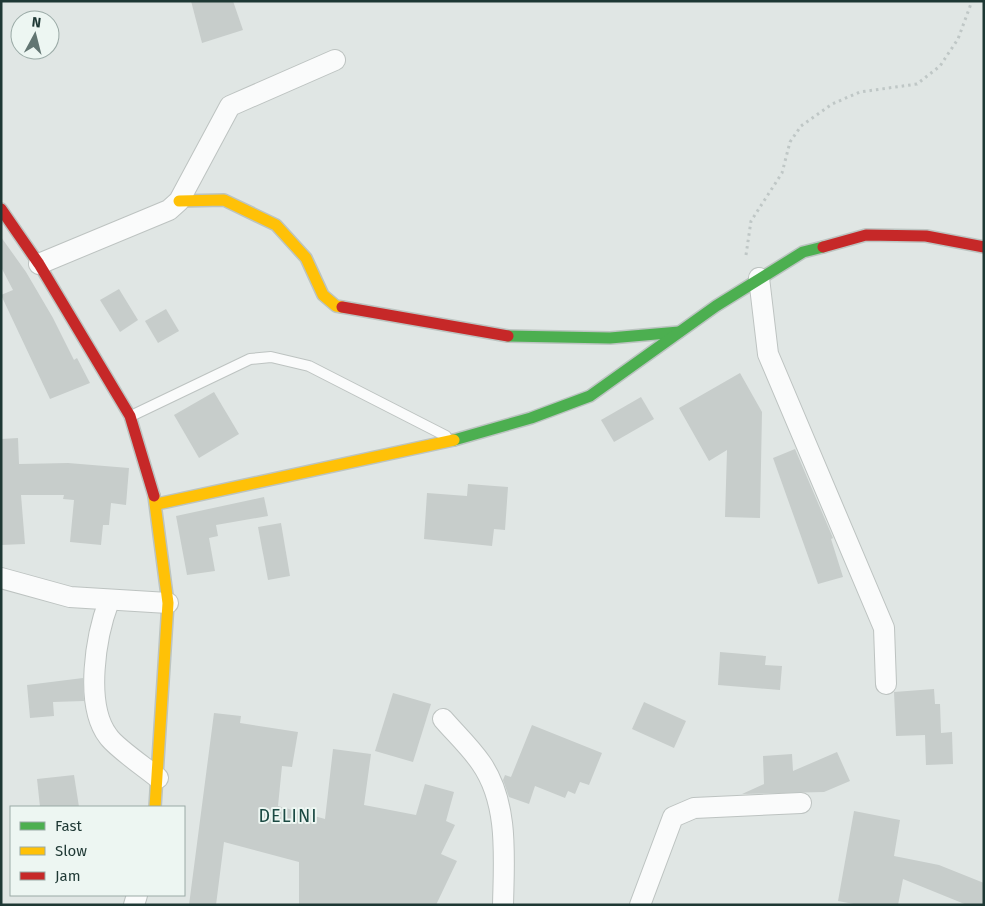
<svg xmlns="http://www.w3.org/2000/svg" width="985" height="906" viewBox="0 0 985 906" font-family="'Fira Sans',sans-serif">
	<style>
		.building { fill: #c7cdcb }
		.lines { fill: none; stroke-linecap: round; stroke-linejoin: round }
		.lane-casing { stroke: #bdc3c1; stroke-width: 12 }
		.street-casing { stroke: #bdc3c1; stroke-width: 22 }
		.fast-casing { stroke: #bcc4c1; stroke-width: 14 }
		.slow-casing { stroke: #bcc4c1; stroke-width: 14 }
		.jam-casing { stroke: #bcc4c1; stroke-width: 14 }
		.path { stroke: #bfc7c6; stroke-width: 3; stroke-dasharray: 2.5 4; stroke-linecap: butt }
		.lane { stroke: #fafbfb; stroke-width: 10 }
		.street { stroke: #fafbfb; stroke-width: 20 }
		.fast { stroke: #4caf50; stroke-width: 11 }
		.slow { stroke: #ffc107; stroke-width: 11 }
		.jam { stroke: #c62828; stroke-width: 11 }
		.labels { text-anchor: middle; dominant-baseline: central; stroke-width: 4; stroke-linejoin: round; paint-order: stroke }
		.quarter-label { font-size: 18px; letter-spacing: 1px; fill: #1b4a43; stroke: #edf6f2 }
	</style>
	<rect width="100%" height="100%" fill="#e0e6e4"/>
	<!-- building -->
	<g class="building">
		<polygon points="191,1 233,1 243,30 202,43"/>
		<polygon points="1,237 26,272 53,318 74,360 77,358 90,383 50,399 1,295 13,290 1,267"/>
		<polygon points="119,289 138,320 120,332 100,300"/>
		<polygon points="166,309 179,331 158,343 145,321"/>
		<polygon points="740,373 762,412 760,518 725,517 727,450 709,461 679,408"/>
		<polygon points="214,392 239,434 199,458 174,415"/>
		<polygon points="641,397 654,419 614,442 601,420"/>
		<polygon points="18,438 19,464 68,463 129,468 126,505 111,503 109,525 103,525 101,545 70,542 74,500 63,499 64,495 21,495 25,544 1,545 1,439"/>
		<polygon points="795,449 833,538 831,539 843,577 818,584 773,458"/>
		<polygon points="468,484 508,487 505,530 494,529 492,546 424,539 427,493 467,496"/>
		<polygon points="264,497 268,516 216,525 218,536 209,538 215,571 187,575 176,516"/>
		<polygon points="281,523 290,576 268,580 258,527"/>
		<polygon points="720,652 766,656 765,665 782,666 780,690 718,685"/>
		<polygon points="83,678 84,701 53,702 54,716 30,718 27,685"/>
		<polygon points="934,689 935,704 940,704 941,733 952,732 953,764 926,765 925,735 896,736 894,692"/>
		<polygon points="393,693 431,704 413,762 375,751"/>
		<polygon points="644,702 686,721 674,748 632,729"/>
		<polygon points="214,713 241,716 240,723 298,732 292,767 282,766 278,806 325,819 333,749 371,754 364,805 416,815 425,784 454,792 446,821 455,825 441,854 457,861 436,905 299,905 299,862 224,842 216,905 189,905"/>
		<polygon points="532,725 602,753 589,785 580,782 575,794 568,791 565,798 535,786 529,804 509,797 503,780 505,775 511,777"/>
		<polygon points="837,752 850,781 824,792 742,794 764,784 763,756 792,754 793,771"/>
		<polygon points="74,775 79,807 40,807 37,779"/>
		<polygon points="854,811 900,820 894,856 939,865 984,883 984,905 967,905 903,879 898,905 859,905 838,901"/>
	</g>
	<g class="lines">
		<defs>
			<polyline id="lane" points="131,416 250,359 271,357 309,366 446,436"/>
			<g id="street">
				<polyline points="39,264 169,210 179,201 230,106 335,60"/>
				<polyline points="759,278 768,354 884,628 886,684"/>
				<polyline points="1,578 70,597 168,603"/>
				<path d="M109,601C96,635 84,704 108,736C115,747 146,768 158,778"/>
				<path d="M443,719C455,733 470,747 481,763C509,803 504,858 503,905"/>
				<polyline points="134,905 137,895"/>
				<polyline points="640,905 673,817 694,808 801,803"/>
			</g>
			<g id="fast">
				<polyline points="508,336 610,338 679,332"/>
				<polyline points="454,440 531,418 590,396 716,306 803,252 823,247"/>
			</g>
			<g id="slow">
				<polyline points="179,201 224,200 276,225 306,258 323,295 336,306 342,307"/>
				<polyline points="154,496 168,603 155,807"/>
				<polyline points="157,504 454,440"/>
			</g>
			<g id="jam">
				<polyline points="1,209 39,264 130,416 154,496"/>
				<polyline points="823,247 866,235 926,236 984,247"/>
				<polyline points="342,307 508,336"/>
			</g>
		</defs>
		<!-- lane casing -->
		<use href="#lane" class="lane-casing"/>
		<!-- street casing -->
		<use href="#street" class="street-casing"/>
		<!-- fast casing -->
		<use href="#fast" class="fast-casing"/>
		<!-- slow casing -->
		<use href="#slow" class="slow-casing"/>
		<!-- jam casing -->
		<use href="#jam" class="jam-casing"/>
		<!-- path -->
		<polyline class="path" points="746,255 751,221 782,173 790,142 801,126 832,104 860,92 917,84 940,66 958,39 972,1"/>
		<!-- lane -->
		<use href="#lane" class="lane"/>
		<!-- street -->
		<use href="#street" class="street"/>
		<!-- fast -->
		<use href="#fast" class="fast"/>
		<!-- slow -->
		<use href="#slow" class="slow"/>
		<!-- jam -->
		<use href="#jam" class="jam"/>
	</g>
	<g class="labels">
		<!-- quarter labels -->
		<g class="quarter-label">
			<text x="288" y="816">DELINI</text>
		</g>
	</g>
	<!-- border -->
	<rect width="985" height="906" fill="none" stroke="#1e3834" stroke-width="5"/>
	<!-- legend -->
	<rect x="10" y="806" width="175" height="90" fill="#edf6f2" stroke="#9aaaa6"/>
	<rect x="20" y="822" width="25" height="8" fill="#4caf50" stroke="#9aaaa6"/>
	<text x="55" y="831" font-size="15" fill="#1e3834">Fast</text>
	<rect x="20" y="847" width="25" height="8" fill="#ffc107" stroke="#9aaaa6"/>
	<text x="55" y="856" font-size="15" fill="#1e3834">Slow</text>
	<rect x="20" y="872" width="25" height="8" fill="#c62828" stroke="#9aaaa6"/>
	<text x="55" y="881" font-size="15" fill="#1e3834">Jam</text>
	<!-- north arrow -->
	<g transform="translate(35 35) rotate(7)"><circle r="24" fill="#edf6f2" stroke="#9aaaa6"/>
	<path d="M0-4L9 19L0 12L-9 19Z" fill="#627572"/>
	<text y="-8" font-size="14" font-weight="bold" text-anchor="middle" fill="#1e3834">N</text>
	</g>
</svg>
